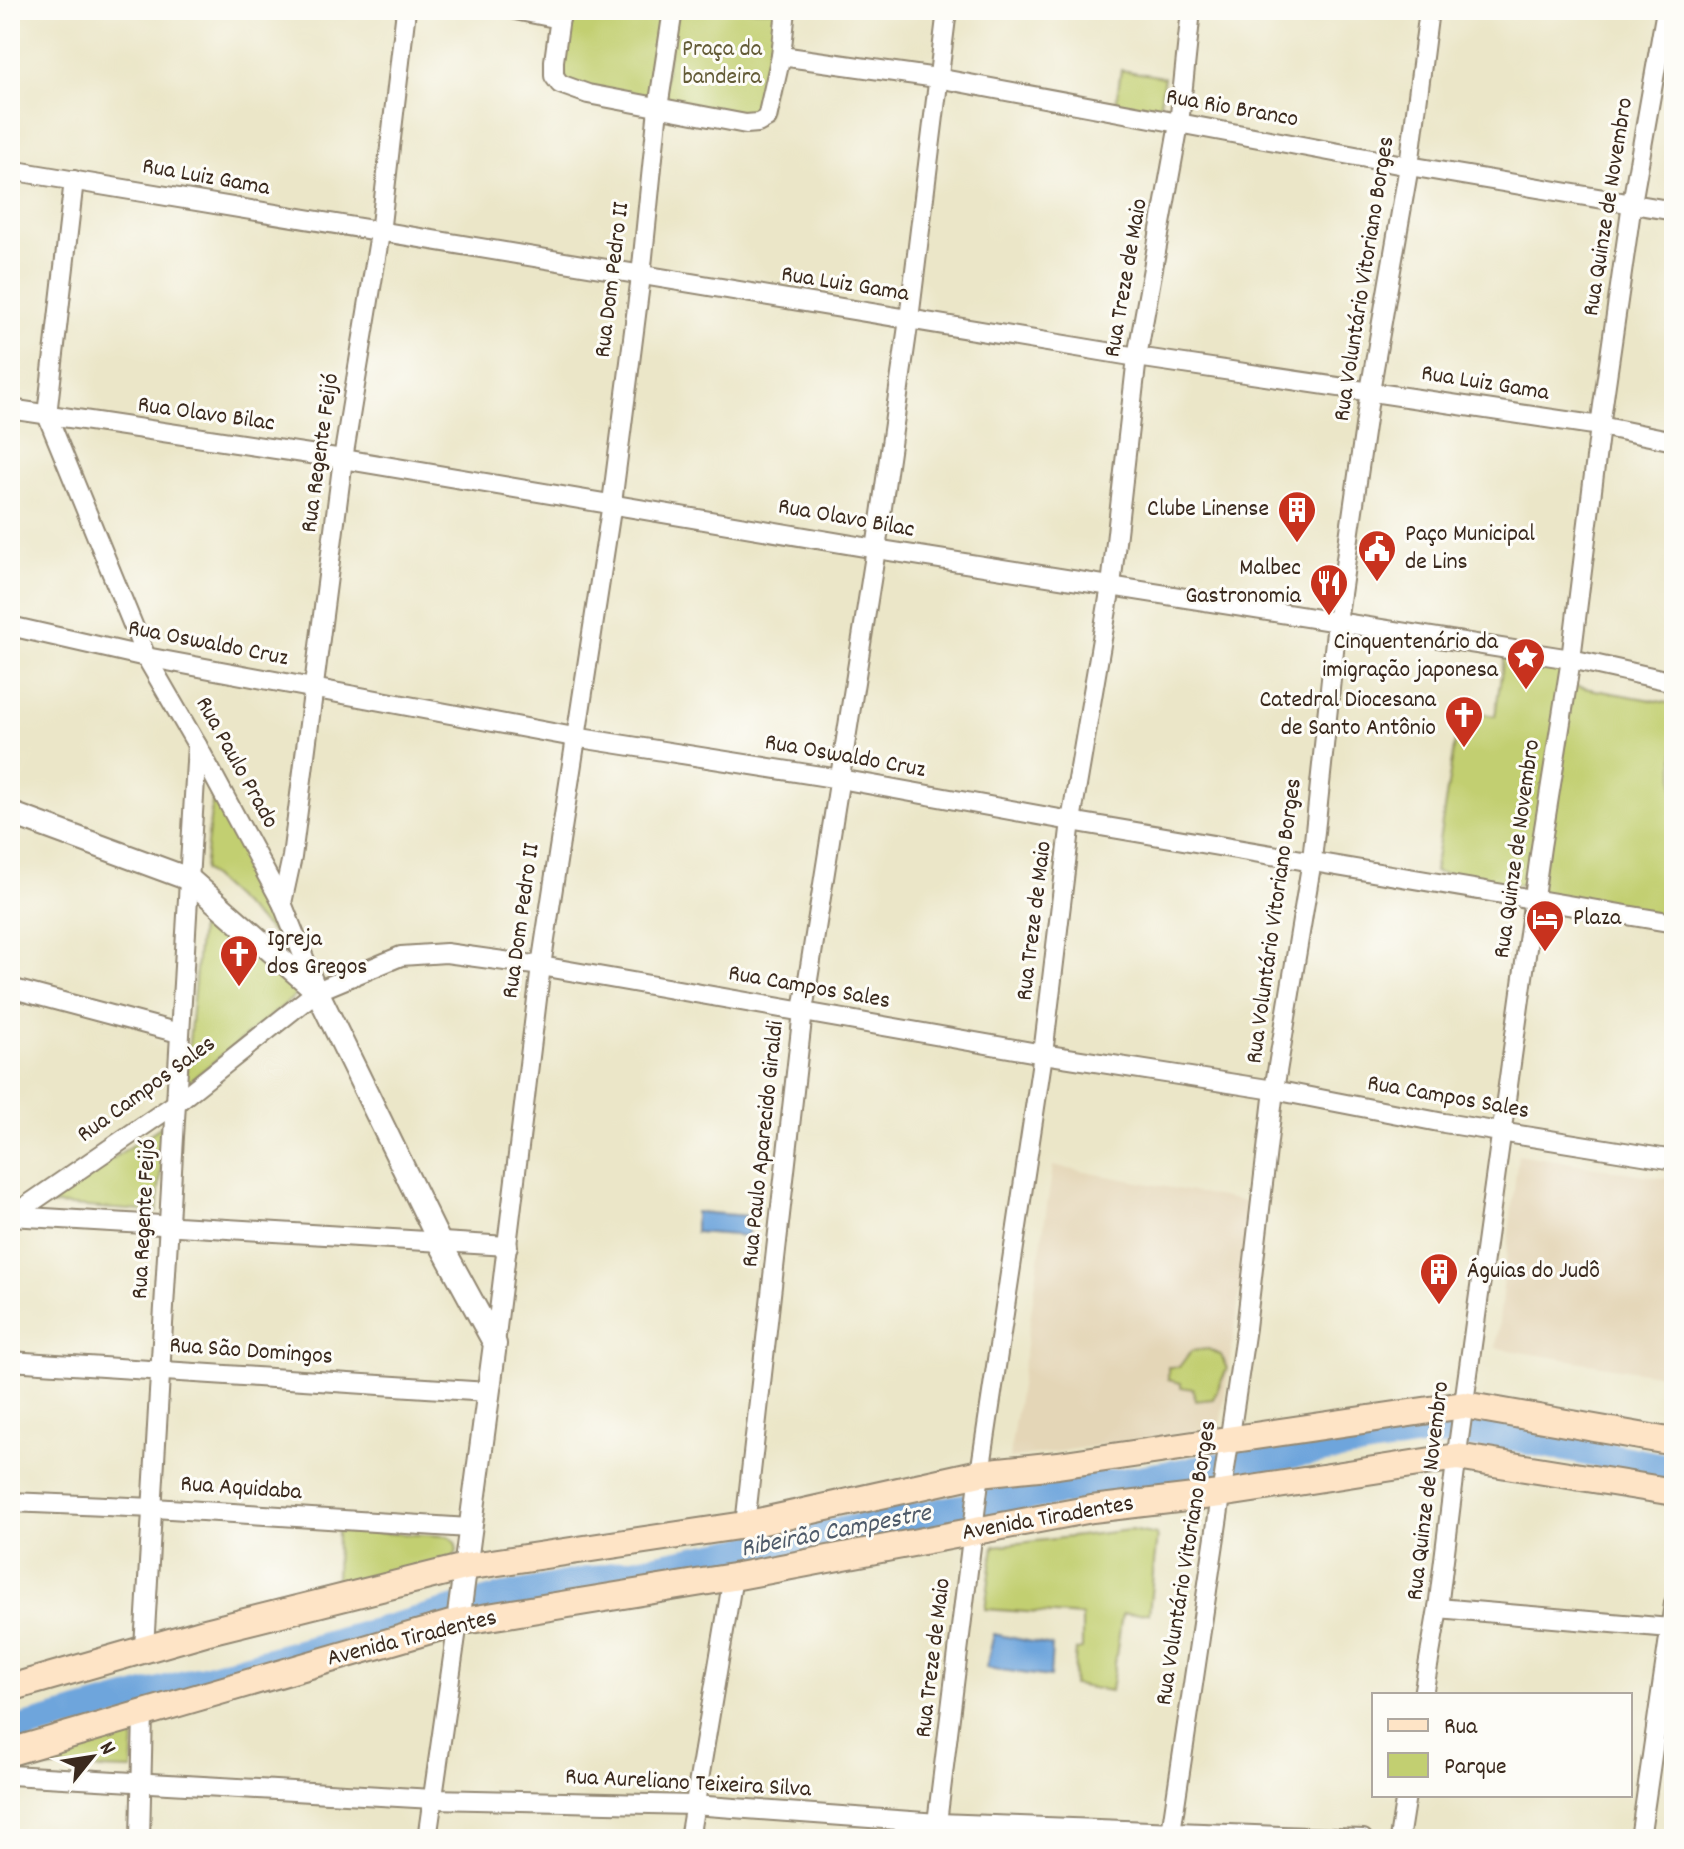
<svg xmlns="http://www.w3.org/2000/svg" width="1684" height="1849" viewBox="0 0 1684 1849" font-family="Dekko,sans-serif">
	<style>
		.built { fill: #e4d6b7 }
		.green { fill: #c2cf71; stroke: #7e7c48; stroke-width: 2 }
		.water { fill: #6ea5dc; stroke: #54687d; stroke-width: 2 }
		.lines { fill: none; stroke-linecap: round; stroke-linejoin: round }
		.river { stroke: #6ea5dc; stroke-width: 28 }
		.minor-casing { stroke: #938873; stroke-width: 22 }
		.tertiary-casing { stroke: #938873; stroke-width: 26 }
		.secondary-casing { stroke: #938873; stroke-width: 30 }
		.minor { stroke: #fff; stroke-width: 18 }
		.tertiary { stroke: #fff; stroke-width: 22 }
		.secondary { stroke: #fee4c6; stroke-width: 26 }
		.labels { text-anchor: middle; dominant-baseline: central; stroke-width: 6; stroke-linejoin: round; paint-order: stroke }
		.park-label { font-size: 24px; fill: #645c37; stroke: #fdfcf7 }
		.street-label { font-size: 24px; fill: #3b2a1e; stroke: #fdfcf7 }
		.poi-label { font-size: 24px; fill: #3b2a1e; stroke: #fdfcf7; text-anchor: end }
		.water-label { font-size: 26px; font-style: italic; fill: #4f5b6a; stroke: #fdfcf7 }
	</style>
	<rect width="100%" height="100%" fill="#fdfcf7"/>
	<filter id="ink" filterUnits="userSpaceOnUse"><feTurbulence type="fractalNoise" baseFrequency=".0125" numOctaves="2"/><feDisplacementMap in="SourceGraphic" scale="16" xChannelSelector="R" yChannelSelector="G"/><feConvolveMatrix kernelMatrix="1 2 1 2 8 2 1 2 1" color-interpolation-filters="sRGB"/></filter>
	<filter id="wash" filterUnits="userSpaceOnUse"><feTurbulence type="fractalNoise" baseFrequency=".006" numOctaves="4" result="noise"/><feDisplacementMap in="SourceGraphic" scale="32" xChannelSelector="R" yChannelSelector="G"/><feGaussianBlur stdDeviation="1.8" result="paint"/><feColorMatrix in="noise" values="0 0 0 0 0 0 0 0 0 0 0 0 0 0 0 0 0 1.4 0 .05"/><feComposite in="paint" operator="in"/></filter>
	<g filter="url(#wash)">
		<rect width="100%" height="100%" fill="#ebe6c8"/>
		<!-- built -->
		<g class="built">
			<polygon points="1518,1154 1674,1180 1674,1377 1496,1348"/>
			<polygon points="1053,1166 1253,1203 1220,1427 1009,1459"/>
		</g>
		<!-- green -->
		<g class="green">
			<polygon points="562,10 670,10 656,105 573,89 555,61"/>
			<polygon points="675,10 784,10 766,117 661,106"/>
			<polygon points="1121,70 1164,77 1159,110 1116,104"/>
			<polygon points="1504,656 1567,668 1528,886 1434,872 1460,710 1495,716"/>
			<polygon points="1573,686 1674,704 1674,917 1539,895"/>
			<polygon points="214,786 294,953 204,870"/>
			<polygon points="202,906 299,993 185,1085"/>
			<polygon points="165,1124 157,1212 43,1204"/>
			<polygon points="1208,1349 1221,1355 1227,1369 1213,1399 1195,1401 1193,1389 1181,1387 1181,1383 1168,1380 1168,1367 1179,1367 1191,1351"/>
			<polygon points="1130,1530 1157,1535 1149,1613 1122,1614 1111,1691 1073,1685 1076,1650 1082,1649 1082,1616 985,1609 994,1546"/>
			<polygon points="337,1531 448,1536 455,1541 457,1551 453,1559 339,1587 336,1584"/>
			<polygon points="135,1725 132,1770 10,1767"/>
		</g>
		<!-- water -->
		<g class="water">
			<polygon points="695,1212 748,1216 748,1236 695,1232"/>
			<polygon points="994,1634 1052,1646 1050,1677 986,1668"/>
		</g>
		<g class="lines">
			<!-- river -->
			<polyline class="river" points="10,1732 500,1598 953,1509 1432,1432 1509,1437 1674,1469"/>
		</g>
	</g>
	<g filter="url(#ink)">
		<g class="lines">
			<defs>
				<g id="minor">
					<polyline points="515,10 560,19"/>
					<polyline points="561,10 554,61 554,76 560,84 588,94 746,124 758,123 767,118 781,56 786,10"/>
					<polyline points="781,56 937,78 1409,166 1674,211"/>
					<polyline points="10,170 1137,357 1600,426 1674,441"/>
					<polyline points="74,180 47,415 146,657 197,745 282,903 317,990"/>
					<polyline points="10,409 343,459 876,549 1571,659 1674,682"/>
					<polyline points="10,626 146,657 574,737 840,779 1071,821 1674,923"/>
					<polyline points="282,903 292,857 343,459 380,233 406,10"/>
					<polyline points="10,988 179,1033"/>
					<polyline points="11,1216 508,1246"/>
					<polyline points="10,1217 175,1104 317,991 401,956 446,953 541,966 1043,1054 1274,1090 1444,1123 1674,1160"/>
					<polyline points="495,1344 541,966 612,503 641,276 658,108 673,10"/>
					<polyline points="10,1361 488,1392"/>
					<polyline points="10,1502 154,1508 469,1528"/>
					<polyline points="745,1525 803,1011 876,549 909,319 947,10"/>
					<polyline points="1438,1608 1670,1628"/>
					<polyline points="144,1648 197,745"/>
					<polyline points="1423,1695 1438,1608 1458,1446 1541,847 1571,659 1600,426 1632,203 1666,10"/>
					<polyline points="10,1775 433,1799 693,1805 938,1823 1363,1839"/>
					<polyline points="140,1839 143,1714"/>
					<polyline points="427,1839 458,1622"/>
					<polyline points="689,1839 733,1577"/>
					<polyline points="935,1839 980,1473 1043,1054 1071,821 1111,586 1137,357 1179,124 1191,10"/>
					<polyline points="1170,1839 1246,1328 1274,1090 1312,860 1337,622 1370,391 1409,166 1429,10"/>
					<polyline points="1399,1839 1406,1795"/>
					<polyline points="1640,1839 1674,1603"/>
				</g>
				<polyline id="tertiary" points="10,813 189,879 317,991 439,1241 495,1344 458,1622"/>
				<g id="secondary">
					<polyline points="10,1688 205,1632 465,1567 745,1525 980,1473 1058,1465 1464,1405 1674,1442"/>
					<polyline points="10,1752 458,1622 733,1577 1092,1509 1220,1494 1457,1457 1674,1492"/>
				</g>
			</defs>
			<!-- minor casing -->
			<use href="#minor" class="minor-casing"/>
			<!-- tertiary casing -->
			<use href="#tertiary" class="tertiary-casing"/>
			<!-- secondary casing -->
			<use href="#secondary" class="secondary-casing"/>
			<!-- minor -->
			<use href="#minor" class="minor"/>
			<!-- tertiary -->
			<use href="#tertiary" class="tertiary"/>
			<!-- secondary -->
			<use href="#secondary" class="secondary"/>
		</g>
	</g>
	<!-- icons -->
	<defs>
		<symbol id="building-pin" viewBox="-11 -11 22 30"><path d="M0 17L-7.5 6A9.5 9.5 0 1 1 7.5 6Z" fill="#c8321e" stroke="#fdfcf7"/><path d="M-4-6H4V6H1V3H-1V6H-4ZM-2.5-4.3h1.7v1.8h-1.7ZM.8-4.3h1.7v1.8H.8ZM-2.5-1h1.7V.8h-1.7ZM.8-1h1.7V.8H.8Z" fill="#fff"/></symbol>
		<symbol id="civic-pin" viewBox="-11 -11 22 30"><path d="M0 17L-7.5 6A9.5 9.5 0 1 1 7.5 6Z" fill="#c8321e" stroke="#fdfcf7"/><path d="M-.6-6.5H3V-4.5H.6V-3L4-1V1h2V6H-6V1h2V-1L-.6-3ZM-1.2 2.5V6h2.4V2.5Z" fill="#fff"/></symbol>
		<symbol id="restaurant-pin" viewBox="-11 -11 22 30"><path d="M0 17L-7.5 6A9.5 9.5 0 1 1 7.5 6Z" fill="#c8321e" stroke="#fdfcf7"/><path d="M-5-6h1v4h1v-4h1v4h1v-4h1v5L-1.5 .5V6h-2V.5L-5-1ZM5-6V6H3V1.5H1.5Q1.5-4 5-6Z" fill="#fff"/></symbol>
		<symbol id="sight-pin" viewBox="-11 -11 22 30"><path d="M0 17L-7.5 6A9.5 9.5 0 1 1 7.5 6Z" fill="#c8321e" stroke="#fdfcf7"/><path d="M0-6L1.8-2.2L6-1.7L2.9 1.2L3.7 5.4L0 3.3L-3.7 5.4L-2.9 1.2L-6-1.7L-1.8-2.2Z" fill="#fff"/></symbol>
		<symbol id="church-pin" viewBox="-11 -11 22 30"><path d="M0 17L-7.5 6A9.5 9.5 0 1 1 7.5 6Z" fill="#c8321e" stroke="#fdfcf7"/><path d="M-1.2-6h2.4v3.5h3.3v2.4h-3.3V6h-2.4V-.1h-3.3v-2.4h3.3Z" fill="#fff"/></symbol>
		<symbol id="hotel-pin" viewBox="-11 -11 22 30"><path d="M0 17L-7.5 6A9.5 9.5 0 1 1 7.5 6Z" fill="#c8321e" stroke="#fdfcf7"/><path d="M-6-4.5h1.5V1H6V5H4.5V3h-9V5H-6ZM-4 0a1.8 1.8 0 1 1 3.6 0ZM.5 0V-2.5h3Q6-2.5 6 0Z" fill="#fff"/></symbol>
	</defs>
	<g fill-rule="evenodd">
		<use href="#building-pin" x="1275" y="488" width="44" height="60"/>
		<use href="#civic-pin" x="1355" y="527" width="44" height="60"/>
		<use href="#restaurant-pin" x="1307" y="561" width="44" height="60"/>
		<use href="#sight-pin" x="1504" y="635" width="44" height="60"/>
		<use href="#church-pin" x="1442" y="693" width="44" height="60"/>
		<use href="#hotel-pin" x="1523" y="897" width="44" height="60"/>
		<use href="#church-pin" x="217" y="932" width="44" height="60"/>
		<use href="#building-pin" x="1417" y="1250" width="44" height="60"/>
	</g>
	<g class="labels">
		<!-- park labels -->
		<g class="park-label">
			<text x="722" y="50">Praça da<tspan x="722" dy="28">bandeira</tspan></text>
		</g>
		<!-- street labels -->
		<g class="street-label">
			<text transform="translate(1232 109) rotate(10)">Rua Rio Branco</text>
			<text transform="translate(206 178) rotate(10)">Rua Luiz Gama</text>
			<text transform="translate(1609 207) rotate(-81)">Rua Quinze de Novembro</text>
			<text transform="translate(1127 278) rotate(-80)">Rua Treze de Maio</text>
			<text transform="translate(1365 279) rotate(-81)">Rua Voluntário Vitoriano Borges</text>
			<text transform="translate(613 280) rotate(-83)">Rua Dom Pedro II</text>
			<text transform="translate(845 285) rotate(9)">Rua Luiz Gama</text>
			<text transform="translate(1485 384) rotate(9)">Rua Luiz Gama</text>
			<text transform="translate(206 415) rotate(8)">Rua Olavo Bilac</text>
			<text transform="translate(321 453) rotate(-82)">Rua Regente Feijó</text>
			<text transform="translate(846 519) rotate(10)">Rua Olavo Bilac</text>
			<text transform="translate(208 644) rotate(11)">Rua Oswaldo Cruz</text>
			<text transform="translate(845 757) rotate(10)">Rua Oswaldo Cruz</text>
			<text transform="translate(236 763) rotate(61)">Rua Paulo Prado</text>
			<text transform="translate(1518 849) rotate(-82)">Rua Quinze de Novembro</text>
			<text transform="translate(522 921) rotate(-82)">Rua Dom Pedro II</text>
			<text transform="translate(1035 921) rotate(-83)">Rua Treze de Maio</text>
			<text transform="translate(1275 921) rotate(-82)">Rua Voluntário Vitoriano Borges</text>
			<text transform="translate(809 988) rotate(10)">Rua Campos Sales</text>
			<text transform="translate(147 1090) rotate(-36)">Rua Campos Sales</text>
			<text transform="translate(1448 1098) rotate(10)">Rua Campos Sales</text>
			<text transform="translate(764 1144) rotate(-84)">Rua Paulo Aparecido Giraldi</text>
			<text transform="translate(145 1219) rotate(-87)">Rua Regente Feijó</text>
			<text transform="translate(251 1352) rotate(4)">Rua São Domingos</text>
			<text transform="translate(241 1489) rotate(4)">Rua Aquidaba</text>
			<text transform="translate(1429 1491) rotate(-83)">Rua Quinze de Novembro</text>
			<text transform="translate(1048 1519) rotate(-10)">Avenida Tiradentes</text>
			<text transform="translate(1187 1563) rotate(-81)">Rua Voluntário Vitoriano Borges</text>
			<text transform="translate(412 1639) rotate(-14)">Avenida Tiradentes</text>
			<text transform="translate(934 1658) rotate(-83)">Rua Treze de Maio</text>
			<text transform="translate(688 1784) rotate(3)">Rua Aureliano Teixeira Silva</text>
		</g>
		<!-- poi labels -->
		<g class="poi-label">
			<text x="1269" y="510">Clube Linense</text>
			<text x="1405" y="535" text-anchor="start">Paço Municipal<tspan x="1405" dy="28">de Lins</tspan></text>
			<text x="1301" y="569">Malbec<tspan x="1301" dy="28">Gastronomia</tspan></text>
			<text x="1498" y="643">Cinquentenário da<tspan x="1498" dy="28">imigração japonesa</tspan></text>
			<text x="1436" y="701">Catedral Diocesana<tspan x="1436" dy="28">de Santo Antônio</tspan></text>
			<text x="1573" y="919" text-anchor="start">Plaza</text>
			<text x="267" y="940" text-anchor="start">Igreja<tspan x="267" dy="28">dos Gregos</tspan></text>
			<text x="1467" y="1272" text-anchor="start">Águias do Judô</text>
		</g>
		<!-- water labels -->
		<g class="water-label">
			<text transform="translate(836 1532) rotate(-11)">Ribeirão Campestre</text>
		</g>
	</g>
	<!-- margin -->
	<rect width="1684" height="1849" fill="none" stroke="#fdfcf7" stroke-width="40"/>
	<!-- legend -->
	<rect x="1372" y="1693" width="260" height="104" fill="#fdfcf7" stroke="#afa8a0" stroke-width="2"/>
	<rect x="1388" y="1719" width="40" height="12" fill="#fee4c6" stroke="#afa8a0" stroke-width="2"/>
	<text x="1444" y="1733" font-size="24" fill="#3b2a1e">Rua</text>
	<rect x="1388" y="1753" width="40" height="24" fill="#c2cf71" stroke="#afa8a0" stroke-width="2"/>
	<text x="1444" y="1773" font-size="24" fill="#3b2a1e">Parque</text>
	<!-- north arrow -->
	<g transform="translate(92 1757) rotate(60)" stroke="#fdfcf7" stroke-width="6" paint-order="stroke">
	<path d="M0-6L14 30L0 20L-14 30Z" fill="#3b2a1e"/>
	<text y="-12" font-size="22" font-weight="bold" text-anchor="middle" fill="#3b2a1e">N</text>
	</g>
</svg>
